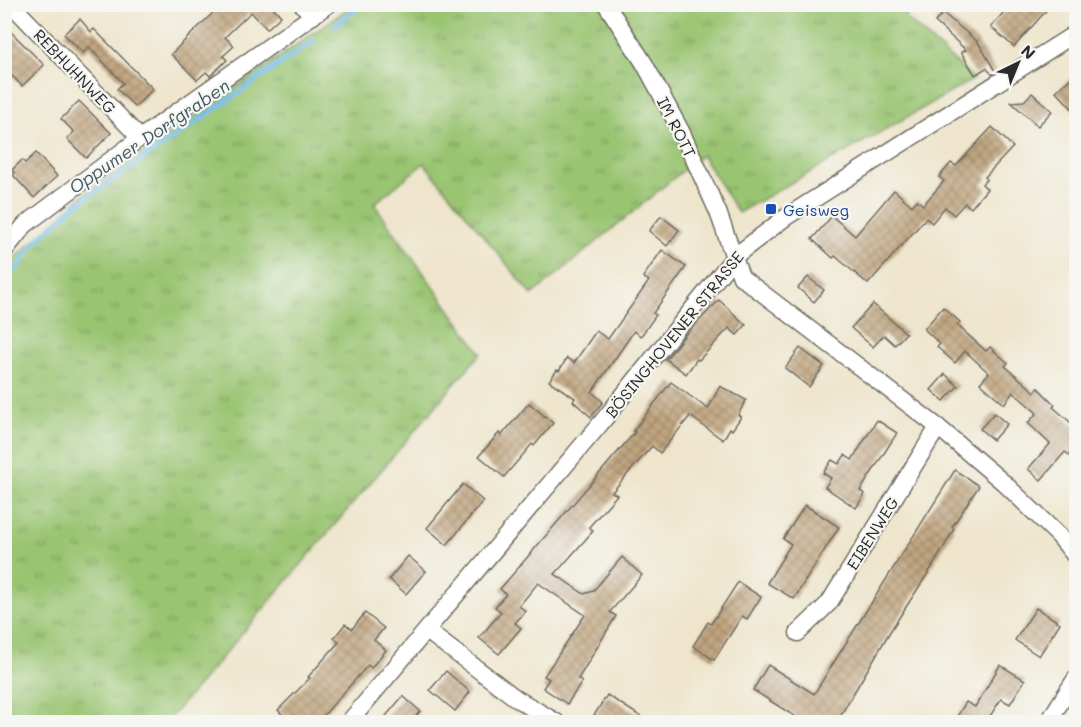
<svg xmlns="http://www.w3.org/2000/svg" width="1081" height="727" viewBox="0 0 1081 727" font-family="Mali,sans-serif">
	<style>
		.grass { fill: url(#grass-tufts); stroke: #62784e; stroke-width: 1.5 }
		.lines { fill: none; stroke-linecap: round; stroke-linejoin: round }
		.stream { stroke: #75bded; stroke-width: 5 }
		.building { fill: url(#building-cross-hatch) }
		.minor-casing { stroke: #6f6c63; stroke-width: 19 }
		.minor { stroke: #fff; stroke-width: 16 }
		.transit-dot { fill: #1a4fb4; stroke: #f6f6f2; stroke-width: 2 }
		.labels { text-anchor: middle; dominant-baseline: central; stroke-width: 4.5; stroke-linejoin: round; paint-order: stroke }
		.street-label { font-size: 16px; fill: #2b2b2b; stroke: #f6f6f2 }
		.transit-label { font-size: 16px; fill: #164399; stroke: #f6f6f2; text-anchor: start }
		.water-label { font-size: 18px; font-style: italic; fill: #415765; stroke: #f6f6f2 }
	</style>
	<defs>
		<pattern id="grass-tufts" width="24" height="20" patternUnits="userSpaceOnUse" patternTransform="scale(1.5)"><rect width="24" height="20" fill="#99c471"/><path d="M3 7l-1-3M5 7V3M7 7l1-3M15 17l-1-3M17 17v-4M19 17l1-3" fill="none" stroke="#7d9f5d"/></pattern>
		<pattern id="building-cross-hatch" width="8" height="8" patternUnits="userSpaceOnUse" patternTransform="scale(1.5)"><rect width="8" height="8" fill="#c1a580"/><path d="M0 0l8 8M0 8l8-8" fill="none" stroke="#9d8769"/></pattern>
	</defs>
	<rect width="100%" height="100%" fill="#f6f6f2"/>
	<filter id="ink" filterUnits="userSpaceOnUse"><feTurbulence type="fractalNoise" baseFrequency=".0167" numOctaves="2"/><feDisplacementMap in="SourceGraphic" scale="12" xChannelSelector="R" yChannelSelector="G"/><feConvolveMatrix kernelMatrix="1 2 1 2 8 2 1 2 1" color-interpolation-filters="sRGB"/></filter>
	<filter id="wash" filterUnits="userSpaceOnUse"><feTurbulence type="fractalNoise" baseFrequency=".008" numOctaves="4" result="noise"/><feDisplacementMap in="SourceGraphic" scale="24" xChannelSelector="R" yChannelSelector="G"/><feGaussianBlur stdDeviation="1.35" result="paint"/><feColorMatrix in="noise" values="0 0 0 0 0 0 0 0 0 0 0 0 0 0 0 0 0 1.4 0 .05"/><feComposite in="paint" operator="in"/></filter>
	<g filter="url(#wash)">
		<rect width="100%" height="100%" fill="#eee5cc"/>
		<!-- grass -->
		<polygon class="grass" points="353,5 922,5 904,16 974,79 738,213 702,155 532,295 424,163 374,204 481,353 167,722 5,722 4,271 8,265 84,194"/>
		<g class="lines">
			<!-- stream -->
			<g class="stream">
				<polyline points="335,25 363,4"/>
				<polyline points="16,270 33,244 73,207 313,41"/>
			</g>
		</g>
		<g id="blocks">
			<!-- building -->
			<g class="building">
				<polygon points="222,4 270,4 281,16 267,29 251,12 225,37 234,46 223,56 227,60 210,76 206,72 197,80 171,54"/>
				<polygon points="1011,4 1052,4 1014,47 991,27"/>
				<polygon points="943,13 978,42 995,71 992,74 986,68 975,75 961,52 966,50 935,22"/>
				<polygon points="80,19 91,32 94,29 153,89 135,107 117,89 123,83 89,47 83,53 64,34"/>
				<polygon points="11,32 44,65 22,86 4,68 4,39"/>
				<polygon points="1077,73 1077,114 1056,91"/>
				<polygon points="1032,93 1052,111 1038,126 1011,102 1024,101"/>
				<polygon points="79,101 111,133 86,158 67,139 74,132 61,119"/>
				<polygon points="992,127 1013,147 985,177 987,179 982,184 987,189 971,208 965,203 954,215 945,207 932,223 926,218 868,284 835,256 833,258 812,239 832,216 855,236 894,190 912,206 917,200 923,205 944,181 939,177 951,163 956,166"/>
				<polygon points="36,153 57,176 34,198 13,175 15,173 12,170 22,160 25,163"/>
				<polygon points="661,216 679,230 667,246 649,231"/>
				<polygon points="662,250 686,267 653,313 656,315 641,336 634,331 592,392 603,402 591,417 573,401 575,398 549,381 557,370 559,371 567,358 574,363 596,331 608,339 649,281 643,277"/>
				<polygon points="808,277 824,290 814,302 798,288"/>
				<polygon points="719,300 746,325 737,335 729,328 699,360 697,359 686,374 666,359 685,335"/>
				<polygon points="873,304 906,333 895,345 884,335 873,347 851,328"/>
				<polygon points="943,307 960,322 957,325 986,351 990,347 1008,363 1005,366 1035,392 1038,388 1055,405 1053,407 1077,428 1077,461 1065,452 1041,480 1028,469 1050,444 1028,423 1037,413 1013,392 1004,404 980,383 989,373 965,351 955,363 937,347 940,344 924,329"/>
				<polygon points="800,348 824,366 809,387 785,368"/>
				<polygon points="945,374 958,386 944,401 931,390"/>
				<polygon points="671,382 708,409 720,386 746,400 738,415 741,417 732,430 730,428 723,440 690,416 660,453 652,446 612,492 617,495 589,527 593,531 555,574 584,594 593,591 622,557 642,575 610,612 616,616 578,679 582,682 567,704 543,688 549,679 544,676 585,615 538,583 519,606 526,611 515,623 521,628 499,654 479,638 501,612 495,607 506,594 500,589 635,432 633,431"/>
				<polygon points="529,403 553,423 534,446 532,444 504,477 479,456 499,433 501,436"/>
				<polygon points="994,413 1007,424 993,440 980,429"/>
				<polygon points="877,420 897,433 860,491 865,494 856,508 825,487 831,478 823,473 832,460 839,464 845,455 852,460"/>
				<polygon points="955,470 979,486 952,527 954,529 934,564 891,630 836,723 793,723 796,717 753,690 768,665 814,694"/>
				<polygon points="463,484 483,501 447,545 427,528"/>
				<polygon points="805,505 839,527 794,599 767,583 791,544 783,539"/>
				<polygon points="408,556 426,571 406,594 389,579"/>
				<polygon points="738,582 761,597 747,619 742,616 714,660 693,646 708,622 711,624"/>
				<polygon points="1036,608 1060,623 1039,656 1015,640"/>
				<polygon points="365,613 384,628 374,640 386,650 371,668 368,665 317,723 290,723 278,710 310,678 308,677 339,642 334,638 345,624 352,629"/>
				<polygon points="1000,665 1025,680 1010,704 1001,699 990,716 1000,723 953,723 966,702 975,707"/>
				<polygon points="446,671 470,692 455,711 430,690"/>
				<polygon points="607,695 651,723 602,723 593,717"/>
				<polygon points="403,696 420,711 411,723 380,723"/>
			</g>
		</g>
	</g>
	<g filter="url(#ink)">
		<use href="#blocks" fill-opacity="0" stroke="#6f6c63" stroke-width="1.5"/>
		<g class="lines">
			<defs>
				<g id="minor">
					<polyline points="11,4 140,138"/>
					<polyline points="302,4 313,16"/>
					<polyline points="606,4 644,63 681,131 718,212 741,277 938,427 1004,483 1059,536 1076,557"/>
					<polyline points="4,251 25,225 140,138 329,4"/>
					<polyline points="427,631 517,699 556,722"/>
					<polyline points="798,633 829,603 938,427"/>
					<polyline points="349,722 601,423 735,256 786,217 1076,33"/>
					<polyline points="1048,722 1076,678"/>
				</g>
			</defs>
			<!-- minor casing -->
			<use href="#minor" class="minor-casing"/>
			<!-- minor -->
			<use href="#minor" class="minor"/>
		</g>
	</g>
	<!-- markers -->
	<rect class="transit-dot" x="765" y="203" width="12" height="12" rx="3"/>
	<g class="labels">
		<!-- street labels -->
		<g class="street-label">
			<text transform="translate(75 71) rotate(46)">REBHUHNWEG</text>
			<text transform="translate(677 127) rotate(63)">IM ROTT</text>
			<text transform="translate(674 334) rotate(-51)">BÖSINGHOVENER STRASSE</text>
			<text transform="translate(872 533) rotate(-58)">EIBENWEG</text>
		</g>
		<!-- transit labels -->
		<g class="transit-label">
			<text x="783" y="209">Geisweg</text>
		</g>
		<!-- water labels -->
		<g class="water-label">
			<text transform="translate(149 136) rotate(-34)">Oppumer Dorfgraben</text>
		</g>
	</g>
	<!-- margin -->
	<rect width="1081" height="727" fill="none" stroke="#f6f6f2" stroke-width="24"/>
	<!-- north arrow -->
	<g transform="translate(1018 63) rotate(43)" stroke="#f6f6f2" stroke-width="4.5" paint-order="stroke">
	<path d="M0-4.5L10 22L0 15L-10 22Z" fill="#2b2b2b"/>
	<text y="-9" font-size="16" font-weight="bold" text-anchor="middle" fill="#2b2b2b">N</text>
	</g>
</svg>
